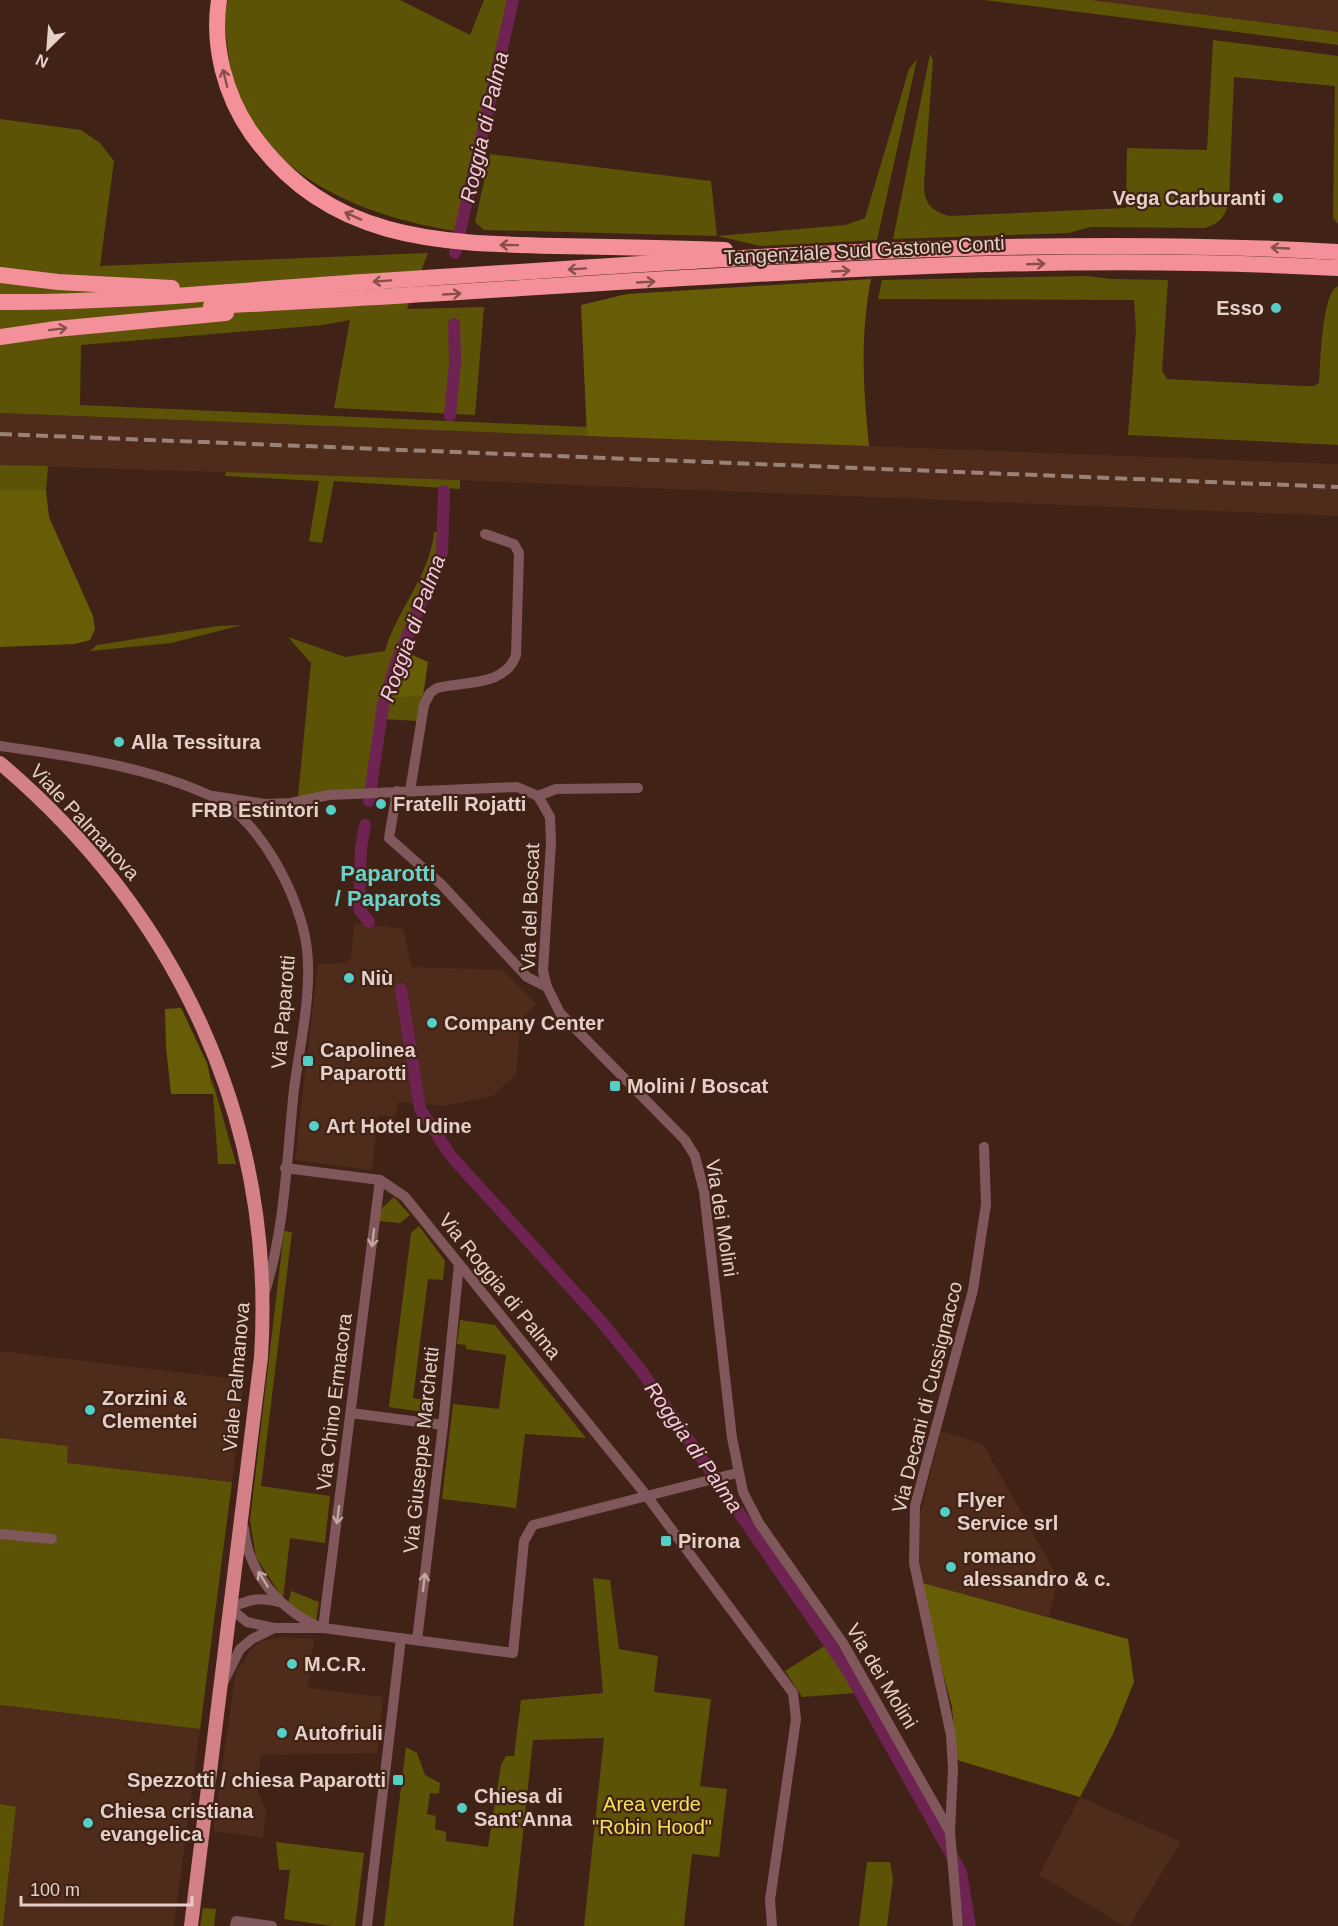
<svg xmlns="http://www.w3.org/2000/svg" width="1338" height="1926" viewBox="0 0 1338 1926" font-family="Helvetica,sans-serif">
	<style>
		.built { fill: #4f2b1b }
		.green { fill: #5c5307 }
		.forest { fill: #675d07 }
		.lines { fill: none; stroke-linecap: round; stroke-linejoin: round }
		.canal { stroke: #6f2352; stroke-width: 12 }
		.minor { stroke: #80575a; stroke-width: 10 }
		.major { stroke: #d38087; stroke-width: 14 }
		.highway { stroke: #f49099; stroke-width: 16 }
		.rail { stroke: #9a8278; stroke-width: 4; stroke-dasharray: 12 6; stroke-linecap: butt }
		.oneway { stroke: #884f4a }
		.oneway2 { stroke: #c1a6a2 }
		.poi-dot { fill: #55cec5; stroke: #402316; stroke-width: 2 }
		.labels { text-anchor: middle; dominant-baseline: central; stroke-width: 4.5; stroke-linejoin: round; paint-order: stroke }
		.poi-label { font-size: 20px; font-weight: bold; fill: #e4d0c8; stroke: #402316; text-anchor: start }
		.street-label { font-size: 20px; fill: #e4d0c8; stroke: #402316 }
		.park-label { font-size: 20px; fill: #f3e15e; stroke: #402316 }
		.water-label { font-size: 21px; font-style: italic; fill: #f8cae2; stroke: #402316 }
		.quarter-label { font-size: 22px; font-weight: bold; fill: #68d3cb; stroke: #402316 }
	</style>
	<rect width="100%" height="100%" fill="#402316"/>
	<!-- built -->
	<g class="built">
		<polygon points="1091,0 1338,0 1338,32"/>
		<polygon points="0,413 1338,464 1338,516 428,479 0,465"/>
		<polygon points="354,923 403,929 412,967 502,970 536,1004 521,1019 516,1074 493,1096 445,1106 398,1102 395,1117 378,1115 372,1170 295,1160 318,964 346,963 351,958"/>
		<polygon points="0,1351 244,1380 232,1482 67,1463 68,1446 0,1438"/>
		<polygon points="941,1431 983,1444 1058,1578 1049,1617 919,1582 920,1515"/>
		<polygon points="281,1637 314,1639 308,1688 383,1697 377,1753 261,1755 257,1789 266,1812 263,1838 213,1831 236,1671 254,1646 262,1641"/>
		<polygon points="0,1705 200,1729 174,1926 3,1926 16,1807 0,1804"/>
		<polygon points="1080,1797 1181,1842 1129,1926 1124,1926 1039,1875"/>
	</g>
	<!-- green -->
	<g class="green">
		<path d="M228,0H400L470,35L484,0H518L464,232C365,219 244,172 229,59C227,40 222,18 228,0Z"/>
		<polygon points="984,0 1091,0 1338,32 1338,45"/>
		<path d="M1213,40L1338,56V224L1333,218L1335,86L1234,77L1229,200C1226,215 1221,223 1205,228L1090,227L1069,233L893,239L930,54L933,60L924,183C924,202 929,210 949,216L1126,208L1127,148L1207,150Z"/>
		<polygon points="917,59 877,240 760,246 717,236 484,230 475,222 490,154 711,181 717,236 845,225 865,218 909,69"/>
		<polygon points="0,119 81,130 100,143 114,161 100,266 428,253 407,309 484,307 475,415 334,408 350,320 323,325 81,345 80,405 587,427 587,436 0,413"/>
		<path d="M1086,276L1112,279L1168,280L1162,371L1167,379L1302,386H1314L1319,383C1321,364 1321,294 1338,286V445L1128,435L1136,330L1134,300L878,299L882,280Z"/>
		<polygon points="0,465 48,466 46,490 0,490"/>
		<polygon points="226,472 460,480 460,489 334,481 322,543 309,541 319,481 225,476"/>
		<path d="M434,532H440L439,551L386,681L369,788L298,797L311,663L288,637L345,657L385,651C397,609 430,576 434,532Z"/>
		<polygon points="242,625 171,643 90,651 97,645 218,626"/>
		<polygon points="423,696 418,721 383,719 388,698"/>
		<polygon points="212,1079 236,1164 218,1164"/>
		<polygon points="394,1197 410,1215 400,1223 379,1221 381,1209"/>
		<polygon points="419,1226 445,1261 443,1280 428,1279 413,1398 430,1401 428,1413 389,1407 411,1233"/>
		<polygon points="284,1231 292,1232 261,1486 330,1496 325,1543 290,1538 283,1599 256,1557 250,1520"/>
		<polygon points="460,1320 495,1325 586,1438 525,1434 516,1508 442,1499 453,1404 499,1409 506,1355 466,1349 466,1345 457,1344"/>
		<polygon points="0,1438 68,1446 67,1463 232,1482 200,1729 0,1705"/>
		<polygon points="593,1578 610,1580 619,1649 658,1656 654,1692 711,1699 700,1786 727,1789 719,1857 692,1854 684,1926 584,1926 604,1738 533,1740 513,1926 384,1926 406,1747 417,1753 425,1775 440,1783 439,1794 430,1793 427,1814 436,1816 435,1829 446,1832 446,1841 488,1847 501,1765 506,1756 514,1756 521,1700 603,1693"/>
		<polygon points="291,1591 319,1602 316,1621 288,1604"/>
		<polygon points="826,1645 855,1693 802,1697 785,1671"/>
		<polygon points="0,1804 16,1807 3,1926 0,1926"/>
		<polygon points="276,1842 364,1853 355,1926 332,1926 284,1919 290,1870 279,1870"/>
		<polygon points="867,1862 890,1862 893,1879 887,1926 859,1926"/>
		<polygon points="203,1908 216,1909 214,1926 200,1926"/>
	</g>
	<!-- forest -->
	<g class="forest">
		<path d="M871,279C860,335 863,390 869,446L587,436L581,305L627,294Z"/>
		<polygon points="0,490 46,490 49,517 93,616 95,629 90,640 75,644 0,647"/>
		<polygon points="406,652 428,662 423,696 388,698"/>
		<polygon points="181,1008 207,1063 214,1094 171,1094 166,1047 165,1009"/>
		<polygon points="919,1582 1128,1639 1134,1682 1113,1734 1080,1797 957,1760 952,1707"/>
	</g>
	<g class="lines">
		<!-- canal -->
		<g class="canal">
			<polyline points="455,253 513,0"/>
			<polyline points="450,415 455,363 454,324"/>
			<polyline points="369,801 383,705 396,663 442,552 444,491"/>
			<polyline points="365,825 361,848 359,909 369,922"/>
			<polyline points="401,989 420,1109 451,1156 601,1321 640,1369 847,1669 961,1872 970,1926"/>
		</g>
		<!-- minor -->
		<g class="minor">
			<path d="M0,746C70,756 146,766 211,796C260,818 301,898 307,949C312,994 300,1044 294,1089C287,1155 285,1231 264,1295"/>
			<polyline points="397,791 389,838 441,884 527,977 547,987"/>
			<path d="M410,791L424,705L430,693L437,688C464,681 505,687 516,655L519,553L514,544L485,534"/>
			<polyline points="213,796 265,804 291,803 329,795 517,787 538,796 550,817 551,843 543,971 547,987 560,1013 685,1140 695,1156 704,1191 732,1438 743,1492 759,1523 843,1643 950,1832"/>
			<polyline points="538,796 556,789 638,788"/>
			<polyline points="285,1168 380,1180 405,1197 646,1495 793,1693 796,1719 770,1900 772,1926"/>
			<polyline points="351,1413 443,1425"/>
			<path d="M244,1528C248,1572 278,1608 317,1626"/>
			<polyline points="0,1534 52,1539"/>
			<path d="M274,1628L247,1622L230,1608C248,1600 260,1596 279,1602"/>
			<polyline points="323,1628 380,1180"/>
			<polyline points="417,1640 443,1425 459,1264"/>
			<polyline points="223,1683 240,1649 252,1639 274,1628 323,1628 513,1653 524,1541 533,1525 737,1473"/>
			<polyline points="235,1926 236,1921 272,1926"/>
			<polyline points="367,1926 401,1638"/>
			<polyline points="958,1926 950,1832 953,1769 951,1735 914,1563 915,1506 973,1290 986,1204 984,1147"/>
		</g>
		<!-- major -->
		<path class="major" d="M0,763C178,914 276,1122 261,1357L191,1926"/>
		<!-- highway -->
		<g class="highway">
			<path d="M219,0C212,46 225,96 252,134C329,241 436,243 557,246C613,247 669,248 725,250"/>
			<polyline points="0,275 58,282 172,288"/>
			<path d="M0,302C122,303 242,290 363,282C687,262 1013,233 1338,252"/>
			<path d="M211,306C585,289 964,247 1338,268"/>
			<polyline points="0,337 56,329 226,313"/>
		</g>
		<!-- rail -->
		<polyline class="rail" points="0,434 1338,487"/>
	</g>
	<!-- one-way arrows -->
	<defs><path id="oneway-shaft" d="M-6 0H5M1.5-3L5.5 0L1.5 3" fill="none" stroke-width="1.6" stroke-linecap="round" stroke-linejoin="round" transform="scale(1.5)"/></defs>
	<g class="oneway">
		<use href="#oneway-shaft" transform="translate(225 78) rotate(-104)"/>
		<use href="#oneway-shaft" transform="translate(353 216) rotate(-156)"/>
		<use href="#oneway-shaft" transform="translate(509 245) rotate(-179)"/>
		<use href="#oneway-shaft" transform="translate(1280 248) rotate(-177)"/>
		<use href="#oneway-shaft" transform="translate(1036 264) rotate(-2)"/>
		<use href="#oneway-shaft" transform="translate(577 269) rotate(176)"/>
		<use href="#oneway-shaft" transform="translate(841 271) rotate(-3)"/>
		<use href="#oneway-shaft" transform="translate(382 281) rotate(176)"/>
		<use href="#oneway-shaft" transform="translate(646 282) rotate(-3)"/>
		<use href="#oneway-shaft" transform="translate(452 294) rotate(-3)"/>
		<use href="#oneway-shaft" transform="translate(58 329) rotate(-7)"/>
	</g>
	<g class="oneway2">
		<use href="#oneway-shaft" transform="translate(373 1238) rotate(97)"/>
		<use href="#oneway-shaft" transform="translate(338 1515) rotate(97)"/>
		<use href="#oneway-shaft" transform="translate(263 1579) rotate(-122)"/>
		<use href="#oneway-shaft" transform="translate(424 1582) rotate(-83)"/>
	</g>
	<!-- markers -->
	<g class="poi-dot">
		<circle cx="1278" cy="198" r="6"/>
		<circle cx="1276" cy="308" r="6"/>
		<circle cx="119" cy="742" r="6"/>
		<circle cx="381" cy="804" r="6"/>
		<circle cx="331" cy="810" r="6"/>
		<circle cx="349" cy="978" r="6"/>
		<circle cx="432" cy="1023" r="6"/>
		<rect x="302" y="1055" width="12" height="12" rx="3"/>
		<rect x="609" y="1080" width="12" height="12" rx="3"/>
		<circle cx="314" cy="1126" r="6"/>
		<circle cx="90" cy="1410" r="6"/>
		<circle cx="945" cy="1512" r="6"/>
		<rect x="660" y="1535" width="12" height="12" rx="3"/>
		<circle cx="951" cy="1567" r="6"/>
		<circle cx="292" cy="1664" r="6"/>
		<circle cx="282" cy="1733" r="6"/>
		<rect x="392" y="1774" width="12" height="12" rx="3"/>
		<circle cx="462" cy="1808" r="6"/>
		<circle cx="88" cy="1823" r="6"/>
	</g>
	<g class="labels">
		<!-- poi labels -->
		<g class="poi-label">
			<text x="1266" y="198" text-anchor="end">Vega Carburanti</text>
			<text x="1264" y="308" text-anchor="end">Esso</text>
			<text x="131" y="742">Alla Tessitura</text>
			<text x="393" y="804">Fratelli Rojatti</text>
			<text x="319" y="810" text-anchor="end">FRB Estintori</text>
			<text x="361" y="978">Niù</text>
			<text x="444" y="1023">Company Center</text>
			<text x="320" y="1050">Capolinea<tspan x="320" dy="23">Paparotti</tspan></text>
			<text x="627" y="1086">Molini / Boscat</text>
			<text x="326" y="1126">Art Hotel Udine</text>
			<text x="102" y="1398">Zorzini &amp;<tspan x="102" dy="23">Clementei</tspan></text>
			<text x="957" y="1500">Flyer<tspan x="957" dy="23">Service srl</tspan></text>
			<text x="678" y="1541">Pirona</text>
			<text x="963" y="1556">romano<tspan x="963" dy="23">alessandro &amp; c.</tspan></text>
			<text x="304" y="1664">M.C.R.</text>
			<text x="294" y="1733">Autofriuli</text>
			<text x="386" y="1780" text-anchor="end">Spezzotti / chiesa Paparotti</text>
			<text x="474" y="1796">Chiesa di<tspan x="474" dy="23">Sant'Anna</tspan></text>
			<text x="100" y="1811">Chiesa cristiana<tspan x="100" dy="23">evangelica</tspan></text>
		</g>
		<!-- street labels -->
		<g class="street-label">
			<text transform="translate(864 250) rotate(-3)">Tangenziale Sud Gastone Conti</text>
			<text transform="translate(85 822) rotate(47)">Viale Palmanova</text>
			<text transform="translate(530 907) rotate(-88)">Via del Boscat</text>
			<text transform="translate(283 1012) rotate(-85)">Via Paparotti</text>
			<text transform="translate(722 1218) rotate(81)">Via dei Molini</text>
			<text transform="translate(500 1286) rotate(51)">Via Roggia di Palma</text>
			<text transform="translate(236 1377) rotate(-85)">Viale Palmanova</text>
			<text transform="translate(927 1397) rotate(-76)">Via Decani di Cussignacco</text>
			<text transform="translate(334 1402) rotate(-83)">Via Chino Ermacora</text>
			<text transform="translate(421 1450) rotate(-84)">Via Giuseppe Marchetti</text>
			<text transform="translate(882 1676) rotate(59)">Via dei Molini</text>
		</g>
		<!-- park labels -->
		<g class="park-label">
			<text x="652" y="1804">Area verde<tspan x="652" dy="23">"Robin Hood"</tspan></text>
		</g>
		<!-- water labels -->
		<g class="water-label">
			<text transform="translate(484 127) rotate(-77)">Roggia di Palma</text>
			<text transform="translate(412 628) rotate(-70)">Roggia di Palma</text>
			<text transform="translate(694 1447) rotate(55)">Roggia di Palma</text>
		</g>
		<!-- quarter labels -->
		<g class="quarter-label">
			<text x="388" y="873">Paparotti<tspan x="388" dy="25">/ Paparots</tspan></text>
		</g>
	</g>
	<!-- north arrow -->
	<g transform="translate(48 48) rotate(205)" stroke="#402316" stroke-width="4.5" paint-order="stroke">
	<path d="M0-4.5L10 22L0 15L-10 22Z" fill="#e4d0c8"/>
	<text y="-9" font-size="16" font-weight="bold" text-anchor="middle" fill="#e4d0c8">N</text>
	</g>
	<!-- scale -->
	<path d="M21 1896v9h171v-9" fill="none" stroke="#e4d0c8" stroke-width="3"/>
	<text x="30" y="1896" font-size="18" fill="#e4d0c8" stroke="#402316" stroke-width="4.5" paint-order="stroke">100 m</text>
</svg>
